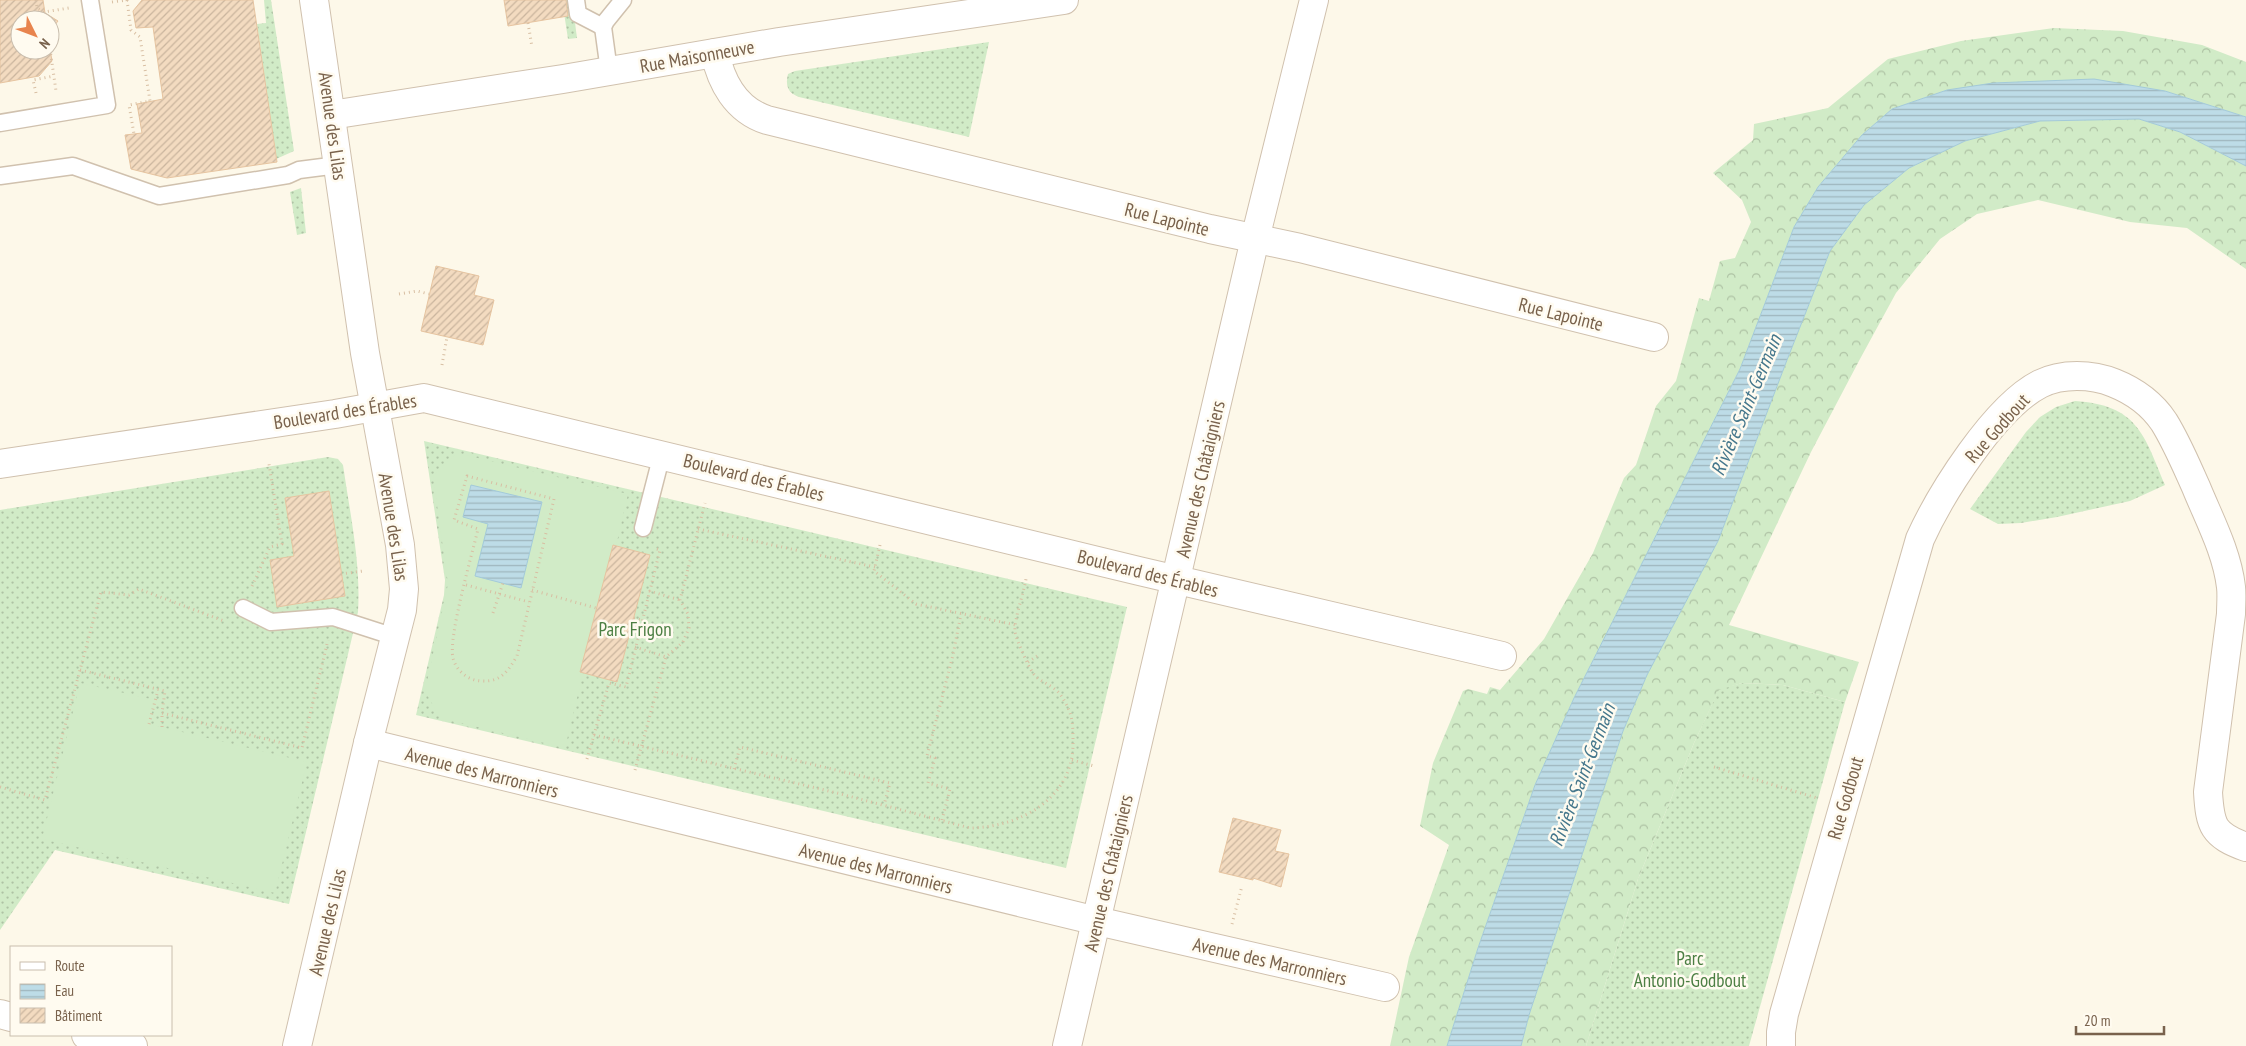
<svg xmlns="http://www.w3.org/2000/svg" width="2246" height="1046" viewBox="0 0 2246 1046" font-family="'PT Sans Narrow',sans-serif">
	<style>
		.grass { fill: url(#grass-dots) }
		.forest { fill: url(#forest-crowns) }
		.garden { fill: #d1ebc7 }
		.water { fill: url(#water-rules); stroke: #a3cad9 }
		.building { fill: url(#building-hatch); stroke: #e6c4a0 }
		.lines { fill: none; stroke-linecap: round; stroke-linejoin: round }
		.service-casing { stroke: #d0c1ae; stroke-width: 19 }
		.minor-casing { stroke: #d0c1ae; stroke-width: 30 }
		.tertiary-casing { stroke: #d0c1ae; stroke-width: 30 }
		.path { stroke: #d8bfa3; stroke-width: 3; stroke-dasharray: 1 4; stroke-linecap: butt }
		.service { stroke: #fff; stroke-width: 16 }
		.minor { stroke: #fff; stroke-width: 28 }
		.tertiary { stroke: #fff; stroke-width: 28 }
		.labels { text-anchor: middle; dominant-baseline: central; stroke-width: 5; stroke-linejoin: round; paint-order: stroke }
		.street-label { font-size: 19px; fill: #79624c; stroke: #fffbf0 }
		.park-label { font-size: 19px; fill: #4c7f43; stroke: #fffbf0 }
		.water-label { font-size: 20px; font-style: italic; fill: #45778c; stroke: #fffbf0 }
	</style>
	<defs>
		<pattern id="grass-dots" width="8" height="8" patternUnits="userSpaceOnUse" patternTransform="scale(1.25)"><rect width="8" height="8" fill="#d1ebc7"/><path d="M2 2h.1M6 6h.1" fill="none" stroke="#aec2a4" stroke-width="1.8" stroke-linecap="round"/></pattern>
		<pattern id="forest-crowns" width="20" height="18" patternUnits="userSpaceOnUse" patternTransform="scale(1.25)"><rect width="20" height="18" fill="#d1ebc7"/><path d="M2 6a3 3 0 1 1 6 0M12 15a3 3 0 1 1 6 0" fill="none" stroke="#aec2a4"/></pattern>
		<pattern id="water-rules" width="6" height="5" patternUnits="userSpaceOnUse" patternTransform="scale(1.25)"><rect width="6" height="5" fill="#bddce7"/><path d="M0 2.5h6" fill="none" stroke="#9eb6bd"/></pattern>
		<pattern id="building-hatch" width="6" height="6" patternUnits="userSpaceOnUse" patternTransform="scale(1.25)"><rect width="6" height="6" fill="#f3dbc0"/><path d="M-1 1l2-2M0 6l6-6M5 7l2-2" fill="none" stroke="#cab59e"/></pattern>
	</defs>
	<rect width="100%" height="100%" fill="#fdf8e9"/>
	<!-- grass -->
	<g class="grass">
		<polygon points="264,0 271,0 294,151 276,159 257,24 266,23"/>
		<polygon points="562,0 572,0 577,38 568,39"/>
		<path d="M989,42L969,137L799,97C788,93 785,86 788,74L795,71Z"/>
		<polygon points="301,188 306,233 297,235 290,192"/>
		<path d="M2075,401C2137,405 2144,434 2165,485L2130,501L2057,517L2021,523L1998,524L1970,509L2026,432L2040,417L2056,407Z"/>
		<polygon points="424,441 1127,607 1066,868 416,715 444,595 445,580"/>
		<path d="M328,457L338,459L343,465C350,514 361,563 358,612L289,904L55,850L0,930V510Z"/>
		<polygon points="1742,683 1783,685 1845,702 1749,1046 1586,1046 1638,879 1694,743 1719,689"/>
	</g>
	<!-- forest -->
	<g class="forest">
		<polygon points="2054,28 2123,31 2202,45 2246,62 2246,117 2165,91 1947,90 1892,109 1862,135 1818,187 1794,227 1740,369 1574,698 1535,785 1478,948 1447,1046 1390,1046 1409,957 1449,845 1420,826 1433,763 1463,691 1468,689 1487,694 1490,687 1500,690 1544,639 1593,553 1624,478 1636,465 1656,406 1676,381 1699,298 1709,301 1720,261 1735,258 1751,222 1742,200 1713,173 1753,140 1754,124 1828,108 1888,59 1961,41"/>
		<polygon points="2139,119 2180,132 2246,166 2246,269 2187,228 2130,222 2038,200 1977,214 1940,239 1896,293 1860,359 1811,452 1729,625 1859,662 1845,702 1783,685 1742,683 1719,690 1694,743 1638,879 1586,1046 1521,1046 1529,1015 1623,731 1647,675 1718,541 1787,360 1830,251 1864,205 1909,168 1965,141 2040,121"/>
	</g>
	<!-- garden -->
	<g class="garden">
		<polygon points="457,453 628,494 616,546 650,555 617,682 583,673 565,748 440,718 425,691 448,584 433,476"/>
		<polygon points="80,683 155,700 149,724 307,762 275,893 42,839"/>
	</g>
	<!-- water -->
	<g class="water">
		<polygon points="2094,79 2165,91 2246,117 2246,166 2180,132 2139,119 2040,121 1965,141 1909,168 1864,205 1830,251 1787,360 1718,541 1647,675 1623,731 1529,1015 1521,1046 1447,1046 1478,948 1535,785 1574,698 1740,369 1794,227 1818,187 1862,135 1892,109 1947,90 1993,83"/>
		<polygon points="471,485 542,502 521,588 475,576 488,524 463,517"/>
	</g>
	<!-- building -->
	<g class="building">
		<polygon points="0,0 43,0 45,13 58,21 50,31 50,20 20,20 20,50 50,49 52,61 39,76 0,83"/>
		<polygon points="142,0 253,0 277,162 167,178 131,169 125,135 142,133 137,104 163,99 153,27 136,28 133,11"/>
		<polygon points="504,0 566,0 568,16 508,26"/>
		<polygon points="436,266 479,276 474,295 494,300 483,345 421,331"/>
		<polygon points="329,491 345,596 277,607 270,560 294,556 285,498"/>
		<polygon points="613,545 650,555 617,682 580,672"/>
		<polygon points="1233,818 1281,830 1275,851 1289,854 1281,887 1253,878 1253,880 1219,872"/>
	</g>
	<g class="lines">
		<defs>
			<g id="service">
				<polyline points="576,0 578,14 603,27"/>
				<polyline points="609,71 603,27 606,21 623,0"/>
				<polyline points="0,123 107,105 90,0"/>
				<polyline points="0,176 73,166 159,196 288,175 299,170 338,165"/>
				<polyline points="643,528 662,454"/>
				<polyline points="243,608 271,622 333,617 395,637"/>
			</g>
			<g id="minor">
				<path d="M715,53C721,82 736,110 767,120L1210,229L1300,248L1654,337"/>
				<polyline points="331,115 563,79 779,42 1064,0"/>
				<polyline points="0,464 335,414 424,398 1139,571 1502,656"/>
				<polyline points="368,743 1097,921 1385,987"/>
				<polyline points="0,1014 11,1017"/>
				<polyline points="86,1035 133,1046"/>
				<polyline points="1067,1046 1255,239 1314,0"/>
				<path d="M1781,1046V1032L1784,1014L1920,539C1941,493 1995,407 2040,384C2062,373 2092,374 2114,383C2134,391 2152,404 2164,422C2177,443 2186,465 2196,487C2209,519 2227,552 2231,587C2232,595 2231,605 2231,614L2208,792C2210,826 2213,835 2246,847"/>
			</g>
			<polyline id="tertiary" points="297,1046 368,743 402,610 404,589 400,545 365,353 314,0"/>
		</defs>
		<!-- service casing -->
		<use href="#service" class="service-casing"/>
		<!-- minor casing -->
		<use href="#minor" class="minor-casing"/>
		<!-- tertiary casing -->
		<use href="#tertiary" class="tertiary-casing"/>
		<!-- path -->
		<g class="path">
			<polyline points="36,0 37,8 44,12 69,8"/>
			<polyline points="127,0 131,30 140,37 150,101 129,105 134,134"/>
			<polyline points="112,2 128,0"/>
			<polyline points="528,23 532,47"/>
			<polyline points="50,49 56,91"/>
			<polyline points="36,93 33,80 54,76"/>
			<polyline points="399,294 417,291 429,294"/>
			<polyline points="442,365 447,337"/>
			<path d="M467,476L554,499L517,656C508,671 501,682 482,681C469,681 456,671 453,658C448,637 472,555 478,529L454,520Z"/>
			<polyline points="698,529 875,567"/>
			<polyline points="880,545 874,571 916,604 1016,625"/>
			<polyline points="341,574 363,571"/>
			<polyline points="466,585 529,602"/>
			<polyline points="252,586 270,547 282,544 269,464"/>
			<polyline points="532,590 596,608"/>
			<polyline points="649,591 680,600"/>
			<polyline points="493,613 503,583"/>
			<polyline points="634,618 642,620"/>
			<polyline points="635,647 666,657"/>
			<polyline points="1028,662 1037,656"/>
			<polyline points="80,670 165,691 162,713 302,748 328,640"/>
			<polyline points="149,724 158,690"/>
			<polyline points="162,727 162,713"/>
			<path d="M594,735L837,793L970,828C1022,827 1075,797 1073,740C1073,730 1073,720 1069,710C1066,704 1062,695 1057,691C1050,684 1038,681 1033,673C1029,668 1015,637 1015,631C1014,620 1024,592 1026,579"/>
			<polyline points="587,759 609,683 626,687 660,550 654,548"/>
			<polyline points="1072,760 1094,766"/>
			<polyline points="1714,767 1817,798"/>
			<polyline points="734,769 740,747 890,783 884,805"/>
			<polyline points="635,770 666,657 683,642 689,628 688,614 680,600 705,503"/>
			<polyline points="0,787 45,800 101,592 129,595 139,589 224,621"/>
			<polyline points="942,820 950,789 928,783 935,758 927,756 953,655 961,614"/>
			<polyline points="1232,924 1242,886"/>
		</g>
		<!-- service -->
		<use href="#service" class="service"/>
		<!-- minor -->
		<use href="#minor" class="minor"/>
		<!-- tertiary -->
		<use href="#tertiary" class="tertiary"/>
	</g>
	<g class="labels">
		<!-- street labels -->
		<g class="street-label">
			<text transform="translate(697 56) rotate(-10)">Rue Maisonneuve</text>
			<text transform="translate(333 126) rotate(82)">Avenue des Lilas</text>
			<text transform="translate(1167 219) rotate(14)">Rue Lapointe</text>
			<text transform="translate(1561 314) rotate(14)">Rue Lapointe</text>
			<text transform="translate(345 411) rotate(-9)">Boulevard des Érables</text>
			<text transform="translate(1997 428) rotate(-48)">Rue Godbout</text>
			<text transform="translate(754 477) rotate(14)">Boulevard des Érables</text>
			<text transform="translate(1200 479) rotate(-77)">Avenue des Châtaigniers</text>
			<text transform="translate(394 527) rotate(81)">Avenue des Lilas</text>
			<text transform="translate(1148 573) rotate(14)">Boulevard des Érables</text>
			<text transform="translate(482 772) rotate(14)">Avenue des Marronniers</text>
			<text transform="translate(1845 798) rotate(-74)">Rue Godbout</text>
			<text transform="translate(876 868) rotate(14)">Avenue des Marronniers</text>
			<text transform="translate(1108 873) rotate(-77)">Avenue des Châtaigniers</text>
			<text transform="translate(327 922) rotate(-77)">Avenue des Lilas</text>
			<text transform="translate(1270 961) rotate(13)">Avenue des Marronniers</text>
		</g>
		<!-- park labels -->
		<g class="park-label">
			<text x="635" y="629">Parc Frigon</text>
			<text x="1690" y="958">Parc<tspan x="1690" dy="22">Antonio-Godbout</tspan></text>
		</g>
		<!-- water labels -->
		<g class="water-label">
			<text transform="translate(1746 405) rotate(-67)">Rivière Saint-Germain</text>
			<text transform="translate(1582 775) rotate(-69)">Rivière Saint-Germain</text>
		</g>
	</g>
	<!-- legend -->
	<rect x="10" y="946" width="162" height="90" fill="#fffbf0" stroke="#c9beae"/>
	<rect x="20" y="962" width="25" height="8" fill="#ffffff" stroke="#c9beae"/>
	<text x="55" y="971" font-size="15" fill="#79624c">Route</text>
	<rect x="20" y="984" width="25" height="15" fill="url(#water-rules)" stroke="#c9beae"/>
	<text x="55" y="996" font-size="15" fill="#79624c">Eau</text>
	<rect x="20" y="1008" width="25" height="15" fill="url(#building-hatch)" stroke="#c9beae"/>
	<text x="55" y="1021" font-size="15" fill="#79624c">Bâtiment</text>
	<!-- north arrow -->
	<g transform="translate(35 35) rotate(132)"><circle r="24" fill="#fffbf0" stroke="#c9beae"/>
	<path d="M0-4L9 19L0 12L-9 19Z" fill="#e8844e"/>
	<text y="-8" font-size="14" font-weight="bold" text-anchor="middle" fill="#79624c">N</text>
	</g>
	<!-- scale -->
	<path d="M2076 1026v8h88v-8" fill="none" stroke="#79624c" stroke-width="2.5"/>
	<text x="2084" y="1026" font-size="15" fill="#79624c" stroke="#fffbf0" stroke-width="4" paint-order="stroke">20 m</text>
</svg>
